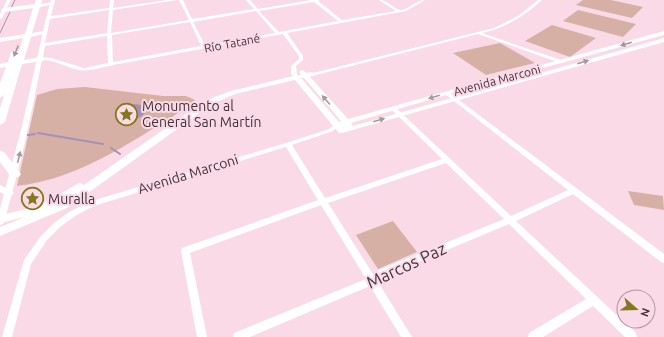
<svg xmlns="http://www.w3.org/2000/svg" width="664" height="337" viewBox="0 0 664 337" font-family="Ubuntu,sans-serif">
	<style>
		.green { fill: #d6b0a5 }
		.water { fill: #a590b9 }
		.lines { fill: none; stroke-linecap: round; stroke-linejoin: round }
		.stream-far1 { stroke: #a590b9; stroke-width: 1 }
		.stream { stroke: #a590b9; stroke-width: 2 }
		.minor { fill: #fff; fill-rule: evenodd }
		.major { fill: #fff; fill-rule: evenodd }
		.highway { fill: #fff; fill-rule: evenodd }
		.oneway { fill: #a1999c }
		.labels { text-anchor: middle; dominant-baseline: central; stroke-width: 4; stroke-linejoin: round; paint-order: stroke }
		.far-street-label { font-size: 12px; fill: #43333a; stroke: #fadae7 }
		.poi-label { font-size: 14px; fill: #43333a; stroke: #fadae7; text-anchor: start }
		.street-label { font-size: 14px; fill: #43333a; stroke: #fadae7 }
		.near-street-label { font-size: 17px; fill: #43333a; stroke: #fadae7 }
	</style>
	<rect width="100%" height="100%" fill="#fadae7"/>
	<!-- green -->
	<g class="green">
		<polygon points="583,0 611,0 643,7 632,18 576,5"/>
		<polygon points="578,10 636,24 623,37 563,21"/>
		<polygon points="552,25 596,38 570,57 525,41"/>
		<polygon points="500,43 535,63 486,75 453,53"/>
		<path d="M85,87L163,96H186L195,100L191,105C137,138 81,179 17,186L37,95L57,89Z"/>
		<polygon points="628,191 663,196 664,210 634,205"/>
		<polygon points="393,221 417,252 378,269 356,235"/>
	</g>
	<!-- water -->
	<polygon class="water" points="135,104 141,105 145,108 145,113 140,117 128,123 127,118 134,113 131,110 127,110 127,105"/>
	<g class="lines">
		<!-- stream-far1 -->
		<g class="stream-far1">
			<polyline points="11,8 15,0"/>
			<polyline points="0,33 10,12"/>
		</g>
		<!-- stream -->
		<g class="stream">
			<polyline points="38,133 103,144"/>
			<polyline points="28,135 35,134"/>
			<polyline points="111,148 120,154"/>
		</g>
		<!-- minor -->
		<g class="minor">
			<polygon points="7,0 11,0 2,18 0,19 0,14"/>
			<path d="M51,0H55L51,16L109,8L110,0H114L113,8L167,0H177L113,10L111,33L189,20L179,0H183L192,19L254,9L246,0H250L258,9L311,0H320L318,1L342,20L396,11L379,0C388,0 392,8 400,10C407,11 416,0 425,0L406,11L287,33L303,56V60L296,66L297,74L294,76L291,74V66L299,59V56L283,34L206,48L204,49H202L113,65L111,66H109C99,68 88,72 78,70C66,67 55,60 42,60C31,115 20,169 4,222L3,224L0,225V209L22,126L46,18ZM314,2L338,21L279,32L259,11ZM109,10L107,33L45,43L50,19ZM256,11L275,33L205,45L193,22ZM190,22L201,46L113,62L112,35ZM107,36L108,63L84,68L51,58L43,57L45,46Z"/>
			<path d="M538,0H542C525,16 505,28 482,33L564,61V63H560L478,34L312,76L309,74L494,28L518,16Z"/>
			<path d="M447,91L664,254V263L661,262L573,194L516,221L636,333L637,337H625L593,306L543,337H528L529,333L586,299L509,224L385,276L378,282L412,337H401L370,286L250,337H233L234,333L366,279L321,205L190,253L207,337H197L181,251L182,248L318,200L286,147L94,206L75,216L60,227L47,240L31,264L12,337H2L24,260L41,236L54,223L69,212L88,202L286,143L329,129L337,123L340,125L333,131L292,145L325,198L442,159L392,110V108H396L511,216L568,190L445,94V92ZM446,163L504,219L379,270L373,274L328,203Z"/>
		</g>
		<!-- major -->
		<g class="major">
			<path d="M664,31V35L473,87L351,123L353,126L664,38V42L342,133H339L295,80L235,94L212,104L67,208L0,236V227L25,217L1,223L0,215L31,208L57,196L77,184L80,183L84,185L206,100L231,91L293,76L291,74L294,72L298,75H301L299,72L302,70L307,73L312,72L315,74L310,77L348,119L469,85ZM301,78H304L341,121L339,122Z"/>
			<polygon points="0,185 12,191 14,193 12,195 9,197 0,192"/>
		</g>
		<!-- highway -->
		<g class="highway">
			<polygon points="36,0 42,0 41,4 52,2 55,4 40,7 32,33 44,31 47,33 31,37 24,60 40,57 44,59 43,61 22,64 5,122 0,125 0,108 4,95 0,98 0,83 6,67 0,68 0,64 8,62 11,52 15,50 19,52 16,61 23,38 0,42 0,38 25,34 33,8 4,12 1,10 4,8 35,4"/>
			<polygon points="0,151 4,152 19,171 21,174 19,177 11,177 0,162"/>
		</g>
	</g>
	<!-- one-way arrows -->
	<defs><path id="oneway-solid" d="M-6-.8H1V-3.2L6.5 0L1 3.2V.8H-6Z"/></defs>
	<g class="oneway">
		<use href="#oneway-solid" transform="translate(626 44) rotate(164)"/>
		<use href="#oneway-solid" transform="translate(16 51) rotate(112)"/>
		<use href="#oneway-solid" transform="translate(583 62) rotate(-16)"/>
		<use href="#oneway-solid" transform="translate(434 97) rotate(164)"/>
		<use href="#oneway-solid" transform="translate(326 100) rotate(-131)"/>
		<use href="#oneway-solid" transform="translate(379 120) rotate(-16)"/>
		<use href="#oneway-solid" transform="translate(19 157) rotate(-77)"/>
	</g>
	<!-- icons -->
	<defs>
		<symbol id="sight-ring" viewBox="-11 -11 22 22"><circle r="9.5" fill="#fadae7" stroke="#82781d" stroke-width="1.5"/><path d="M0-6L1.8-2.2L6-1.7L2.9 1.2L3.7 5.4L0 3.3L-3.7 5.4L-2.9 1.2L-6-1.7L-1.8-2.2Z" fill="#82781d"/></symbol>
	</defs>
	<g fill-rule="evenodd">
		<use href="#sight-ring" x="114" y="102" width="25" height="25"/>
		<use href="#sight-ring" x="20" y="186" width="25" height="25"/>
	</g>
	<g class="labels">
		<!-- far-street labels -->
		<g class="far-street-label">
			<text transform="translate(232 43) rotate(-11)">Río Tatané</text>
			<text transform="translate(497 80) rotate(-15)">Avenida Marconi</text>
		</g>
		<!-- poi labels -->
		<g class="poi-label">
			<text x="142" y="106">Monumento al<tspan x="142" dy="16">General San Martín</tspan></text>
			<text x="48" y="199">Muralla</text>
		</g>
		<!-- street labels -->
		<g class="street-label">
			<text transform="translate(188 174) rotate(-17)">Avenida Marconi</text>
		</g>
		<!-- near-street labels -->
		<g class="near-street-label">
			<text transform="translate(406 265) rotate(-25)">Marcos Paz</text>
		</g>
	</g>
	<!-- north arrow -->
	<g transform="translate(636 309) rotate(110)"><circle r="19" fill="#fadae7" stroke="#b197a2"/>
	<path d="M0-3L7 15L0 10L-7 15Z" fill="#82781d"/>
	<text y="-6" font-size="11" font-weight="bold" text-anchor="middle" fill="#43333a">N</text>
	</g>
</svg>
